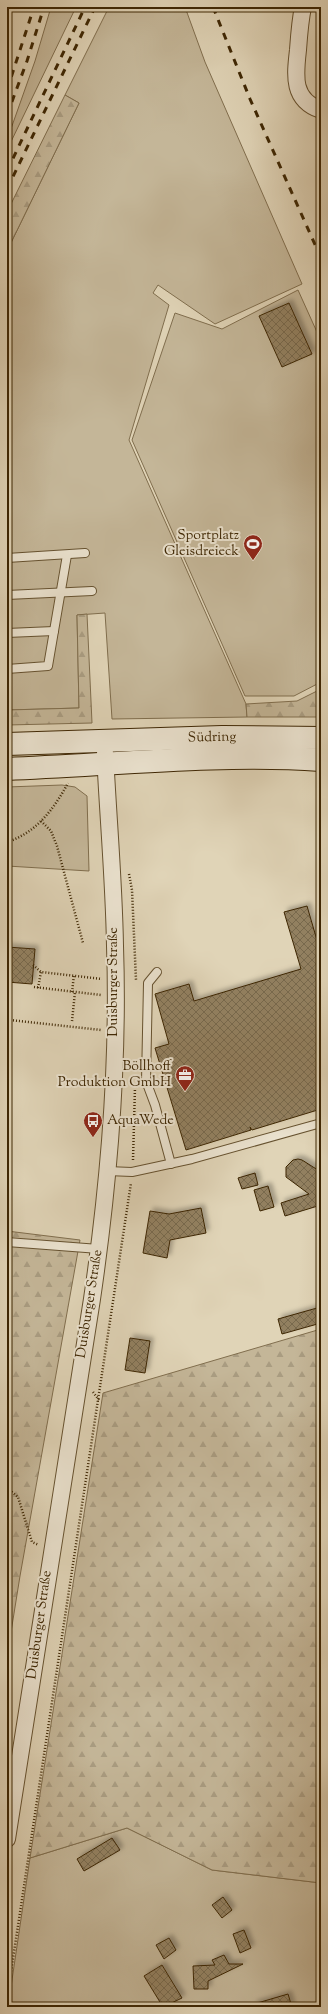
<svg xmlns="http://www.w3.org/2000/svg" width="328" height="2014" viewBox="0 0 328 2014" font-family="'Sorts Mill Goudy',serif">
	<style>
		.green { fill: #c4b698; stroke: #806e4e }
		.forest { fill: url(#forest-firs); stroke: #806e4e }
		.building { fill: url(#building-cross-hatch); stroke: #3d2603; filter: url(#shadow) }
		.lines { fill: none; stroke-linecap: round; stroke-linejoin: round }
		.lane-casing { stroke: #665230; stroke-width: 10 }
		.street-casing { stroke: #665230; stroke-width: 18 }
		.secondary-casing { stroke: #3d2603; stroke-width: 24 }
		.path { stroke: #3d2603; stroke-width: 2.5; stroke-dasharray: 1 2; stroke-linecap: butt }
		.lane { stroke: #ebe3d0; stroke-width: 8 }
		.street { stroke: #ebe3d0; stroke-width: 16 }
		.secondary { stroke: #ebe3d0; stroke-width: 22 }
		.rail { stroke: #3d2603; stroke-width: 3; stroke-dasharray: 7 7; stroke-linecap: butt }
		.labels { text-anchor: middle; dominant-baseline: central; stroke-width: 4; stroke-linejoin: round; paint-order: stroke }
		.poi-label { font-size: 14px; fill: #3d2603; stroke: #ebe3d0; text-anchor: end }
		.street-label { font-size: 14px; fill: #3d2603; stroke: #ebe3d0 }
	</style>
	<defs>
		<pattern id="forest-firs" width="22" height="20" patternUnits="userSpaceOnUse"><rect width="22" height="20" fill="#c4b698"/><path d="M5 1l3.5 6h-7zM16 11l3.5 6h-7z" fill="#a99c81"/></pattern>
		<pattern id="building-cross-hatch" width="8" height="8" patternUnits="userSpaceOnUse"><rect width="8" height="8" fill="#928061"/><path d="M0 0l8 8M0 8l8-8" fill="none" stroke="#78694e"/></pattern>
		<filter id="shadow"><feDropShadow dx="3.5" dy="-3.5" stdDeviation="2" flood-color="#0004"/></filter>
	</defs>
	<rect width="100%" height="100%" fill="#e0d4b7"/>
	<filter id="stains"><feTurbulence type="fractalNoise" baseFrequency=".005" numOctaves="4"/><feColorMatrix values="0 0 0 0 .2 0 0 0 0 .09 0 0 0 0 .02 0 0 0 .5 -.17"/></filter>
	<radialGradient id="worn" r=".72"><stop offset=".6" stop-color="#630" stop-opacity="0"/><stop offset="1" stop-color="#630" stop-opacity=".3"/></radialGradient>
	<!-- green -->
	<g class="green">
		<polygon points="51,7 76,7 7,150 7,140 35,61"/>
		<polygon points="109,7 185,7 205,62 302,284 215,324 158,285 153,293 169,305 129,440 246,704 247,717 112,719 105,613 77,615 79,708 7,710 7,251 79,103 65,95"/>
		<polygon points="298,290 321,341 321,682 294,696 245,696 132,440 175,313 222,329"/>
		<polygon points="62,785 75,787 87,796 89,871 7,866 7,787"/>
		<polygon points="127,1828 212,1870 321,1883 321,2007 8,2007 30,1858"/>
	</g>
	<!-- forest -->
	<g class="forest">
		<polygon points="65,95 79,103 7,251 7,212"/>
		<polygon points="87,614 92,723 7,725 7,710 79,708 77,615"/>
		<polygon points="321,689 321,717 247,717 246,704 297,701"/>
		<polygon points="7,1231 80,1240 20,1576 7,1657"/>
		<polygon points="321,1329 321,1883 212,1870 127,1828 30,1858 103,1393"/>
	</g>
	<!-- building -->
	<g class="building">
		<polygon points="289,303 312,354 282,367 259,316"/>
		<polygon points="307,906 321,954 321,1109 252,1130 250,1127 251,1130 186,1150 155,1048 169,1044 155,994 189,984 194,1001 301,969 284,912"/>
		<polygon points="7,947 35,949 32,984 7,982"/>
		<polygon points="298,1159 302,1160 321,1172 321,1205 285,1216 281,1203 309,1194 286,1177 286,1167 293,1160"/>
		<polygon points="255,1173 258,1185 242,1189 238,1178"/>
		<polygon points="268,1186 274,1207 260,1211 254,1190"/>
		<polygon points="201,1208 206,1233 170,1240 167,1258 143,1253 150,1211 169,1214"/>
		<polygon points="317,1308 321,1323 282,1334 278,1319"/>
		<polygon points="130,1338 150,1341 145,1373 125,1370"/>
		<polygon points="112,1838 120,1850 84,1871 77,1859"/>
		<polygon points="223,1897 232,1910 222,1918 212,1905"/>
		<polygon points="244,1930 251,1948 240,1953 233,1934"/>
		<polygon points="169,1938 176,1950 164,1959 156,1945"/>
		<polygon points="224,1955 229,1964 243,1964 208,1981 208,1989 194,1989 193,1966 215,1965 212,1960"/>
		<polygon points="162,1965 182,1998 163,2007 144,1976"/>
		<polygon points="288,1994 292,2007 254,2007 254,2004"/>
	</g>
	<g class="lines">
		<defs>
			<g id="lane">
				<polyline points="7,558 85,553"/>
				<polyline points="7,595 92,591"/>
				<polyline points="7,633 54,631"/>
				<polyline points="7,669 48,666 67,555"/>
				<polyline points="157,972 148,983 146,1081 155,1105 171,1164"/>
				<polyline points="107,1171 132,1172 192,1159 321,1123"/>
				<polyline points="7,1242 99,1249"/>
			</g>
			<g id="street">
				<path d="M303,7C300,21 299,36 298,50C295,76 292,100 321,110"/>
				<path d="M7,1839L92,1299C109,1183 119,1064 115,946C114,882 108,817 105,753"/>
			</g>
			<g id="secondary">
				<polyline points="7,744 222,737 321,738"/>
				<path d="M7,769C111,765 217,753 321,760"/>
			</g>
		</defs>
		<!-- lane casing -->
		<use href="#lane" class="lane-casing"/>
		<!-- street casing -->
		<use href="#street" class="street-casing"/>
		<!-- secondary casing -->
		<use href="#secondary" class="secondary-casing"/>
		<!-- path -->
		<g class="path">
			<polyline points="321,142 319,178 321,183"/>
			<polyline points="41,821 51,831 57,846 83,943"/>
			<path d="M7,842C36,833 54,809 68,783"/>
			<polyline points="129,874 132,890 136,980"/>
			<polyline points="33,965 41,972 102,979"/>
			<polyline points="34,987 101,995"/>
			<polyline points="38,988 41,972"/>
			<polyline points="72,992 74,975"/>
			<polyline points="10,1020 101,1030"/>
			<polyline points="72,1021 75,992"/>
			<polyline points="133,1160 135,1087"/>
			<polyline points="93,1392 99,1400"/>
			<polyline points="7,1488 18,1497 32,1542 39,1545"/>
			<polyline points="7,1998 131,1183"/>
		</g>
		<!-- lane -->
		<use href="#lane" class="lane"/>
		<!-- street -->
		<use href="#street" class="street"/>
		<!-- secondary -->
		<use href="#secondary" class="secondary"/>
		<!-- rail -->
		<g class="rail">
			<polyline points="213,7 250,99 321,258"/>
			<polyline points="7,90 34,7"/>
			<polyline points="7,115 27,61 44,7"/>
			<polyline points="7,171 85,7"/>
			<polyline points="7,189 95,7"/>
		</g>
	</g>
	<!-- icons -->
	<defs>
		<symbol id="stadium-pin" viewBox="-11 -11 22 30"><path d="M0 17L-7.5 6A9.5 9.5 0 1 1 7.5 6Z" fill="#8f2418" stroke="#ebe3d0"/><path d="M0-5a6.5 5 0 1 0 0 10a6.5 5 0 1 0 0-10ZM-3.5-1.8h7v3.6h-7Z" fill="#fff"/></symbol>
		<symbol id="office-pin" viewBox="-11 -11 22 30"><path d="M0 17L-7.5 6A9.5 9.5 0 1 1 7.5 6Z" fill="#8f2418" stroke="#ebe3d0"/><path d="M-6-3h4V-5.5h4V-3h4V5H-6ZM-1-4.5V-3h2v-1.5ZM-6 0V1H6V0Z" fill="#fff"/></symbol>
		<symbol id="bus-pin" viewBox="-11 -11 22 30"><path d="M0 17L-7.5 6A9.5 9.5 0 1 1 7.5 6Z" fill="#8f2418" stroke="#ebe3d0"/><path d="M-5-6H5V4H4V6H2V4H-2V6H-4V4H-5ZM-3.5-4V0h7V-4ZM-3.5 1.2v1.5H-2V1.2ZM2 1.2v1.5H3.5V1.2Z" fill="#fff"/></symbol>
	</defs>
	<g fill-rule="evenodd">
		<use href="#stadium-pin" x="242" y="533" width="22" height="30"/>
		<use href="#office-pin" x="174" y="1064" width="22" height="30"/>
		<use href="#bus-pin" x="82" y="1110" width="22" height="30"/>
	</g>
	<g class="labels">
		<!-- poi labels -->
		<g class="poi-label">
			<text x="239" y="536">Sportplatz<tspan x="239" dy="16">Gleisdreieck</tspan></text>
			<text x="171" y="1067">Böllhoff<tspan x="171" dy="16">Produktion GmbH</tspan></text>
			<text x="107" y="1121" text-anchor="start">AquaWede</text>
		</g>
		<!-- street labels -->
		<g class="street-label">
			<text transform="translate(212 738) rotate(-1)">Südring</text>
			<text transform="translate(114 982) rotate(-90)">Duisburger Straße</text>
			<text transform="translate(90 1304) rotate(-81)">Duisburger Straße</text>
			<text transform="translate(40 1625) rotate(-82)">Duisburger Straße</text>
		</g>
	</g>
	<!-- margin -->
	<rect width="328" height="2014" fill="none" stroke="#e0d4b7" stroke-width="24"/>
	<rect x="8" y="8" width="312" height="1998" fill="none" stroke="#3d2603" stroke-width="2"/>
	<rect x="12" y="12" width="304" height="1990" fill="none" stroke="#3d2603"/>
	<rect width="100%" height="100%" filter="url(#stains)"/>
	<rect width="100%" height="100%" fill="url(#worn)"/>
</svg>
